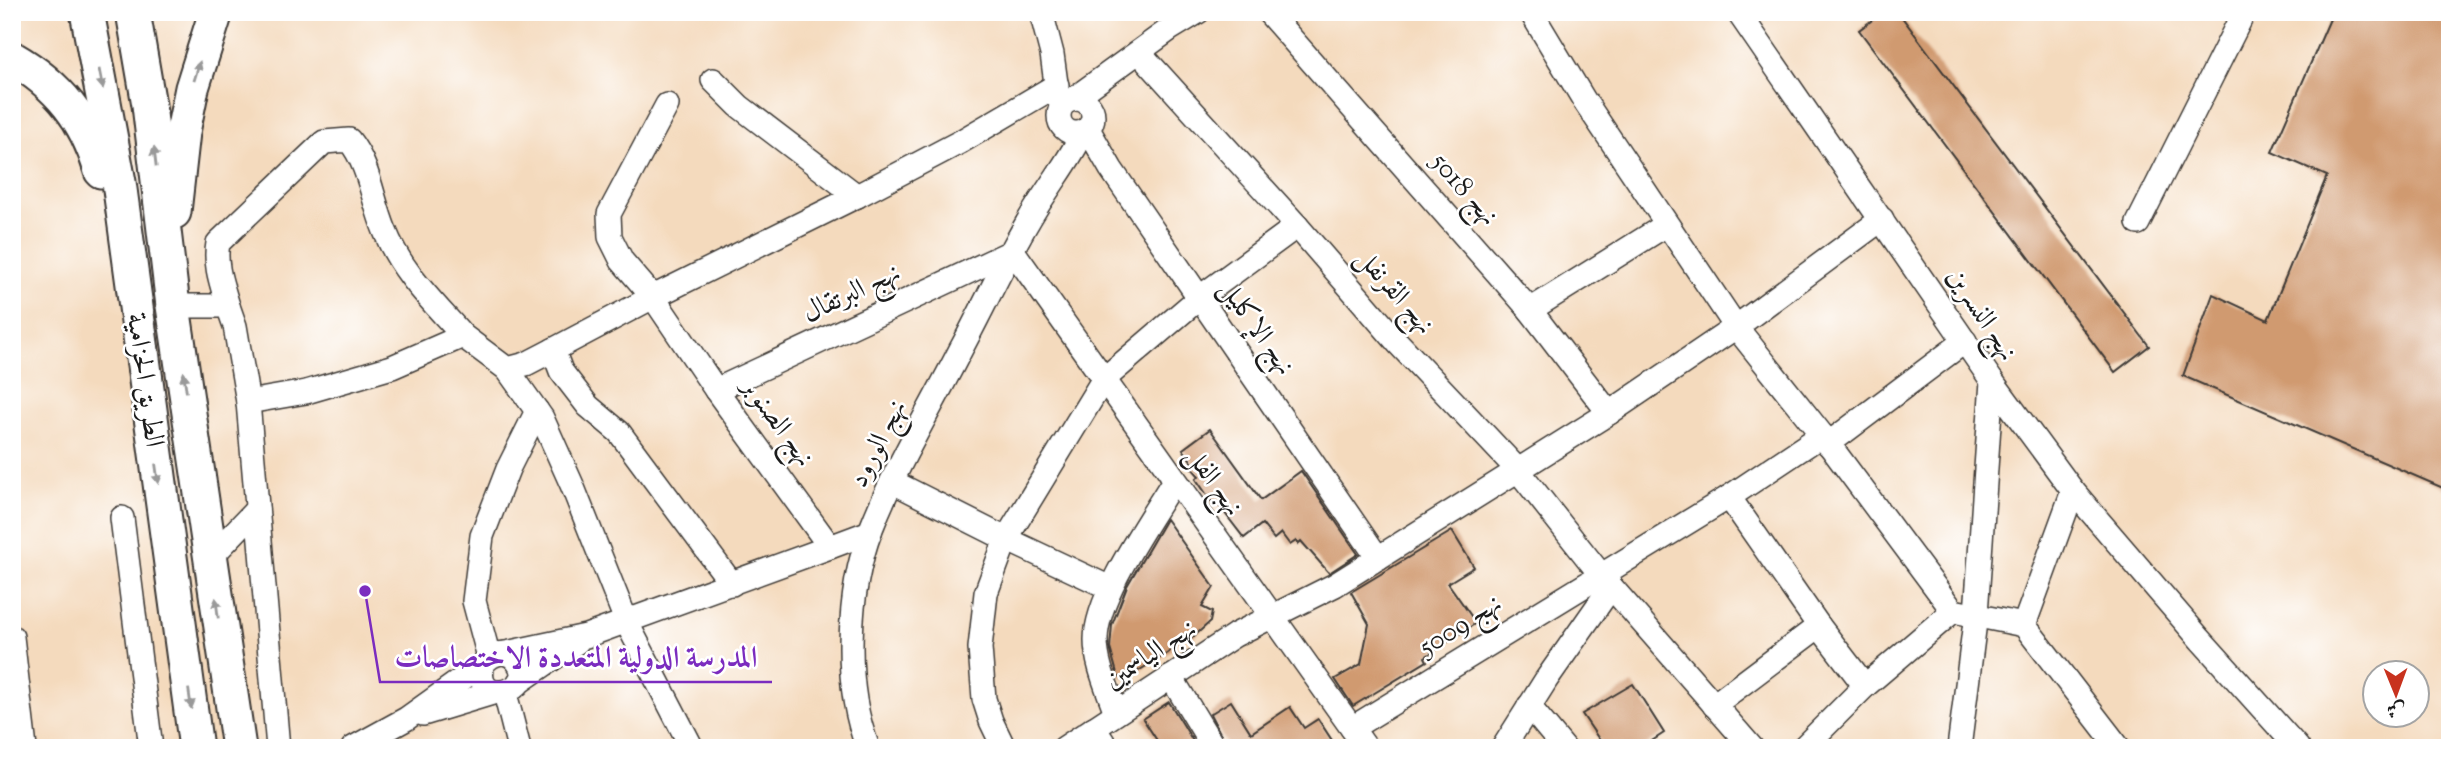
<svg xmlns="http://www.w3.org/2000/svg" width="2462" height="760" viewBox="0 0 2462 760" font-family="'Sorts Mill Goudy',Amiri,serif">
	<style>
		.building { fill: #d09a70 }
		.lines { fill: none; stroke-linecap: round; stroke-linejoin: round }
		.minor-casing { stroke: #3c3834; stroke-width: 26 }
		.highway-casing { stroke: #3c3834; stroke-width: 37 }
		.minor { stroke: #fff; stroke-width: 23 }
		.highway { stroke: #fff; stroke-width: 33 }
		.oneway { fill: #999 }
		.labels { text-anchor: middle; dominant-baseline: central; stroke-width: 5; stroke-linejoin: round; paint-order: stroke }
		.street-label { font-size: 28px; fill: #1c1c1c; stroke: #fff }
		.leader { fill: none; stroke: #7b2cbf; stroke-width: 2.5 }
		.callout-dot { fill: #7b2cbf; stroke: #fff; stroke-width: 2.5 }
		.callout-label { font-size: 30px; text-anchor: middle; font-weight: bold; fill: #7b2cbf; stroke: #fff; stroke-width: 5; stroke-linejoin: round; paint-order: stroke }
	</style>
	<rect width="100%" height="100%" fill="#fff"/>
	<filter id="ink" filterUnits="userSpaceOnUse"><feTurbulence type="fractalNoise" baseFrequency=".0143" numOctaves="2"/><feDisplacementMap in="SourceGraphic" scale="14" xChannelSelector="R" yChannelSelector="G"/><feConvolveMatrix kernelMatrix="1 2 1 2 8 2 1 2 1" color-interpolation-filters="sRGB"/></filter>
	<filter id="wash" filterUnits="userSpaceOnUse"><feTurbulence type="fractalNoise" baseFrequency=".00686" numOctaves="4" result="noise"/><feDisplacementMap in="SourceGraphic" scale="28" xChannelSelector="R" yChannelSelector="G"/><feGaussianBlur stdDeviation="1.57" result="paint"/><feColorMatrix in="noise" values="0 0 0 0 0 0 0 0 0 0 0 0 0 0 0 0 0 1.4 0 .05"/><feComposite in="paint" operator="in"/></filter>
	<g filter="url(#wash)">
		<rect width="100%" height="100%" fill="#f4dabd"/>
		<g id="blocks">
			<!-- building -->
			<g class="building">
				<polygon points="1883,12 1898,12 2149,346 2115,372 1859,30"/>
				<polygon points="2333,12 2450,12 2450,491 2183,376 2213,294 2268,320 2327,176 2272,152"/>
				<polygon points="1210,429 1261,500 1301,471 1358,554 1329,573 1301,541 1298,544 1296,541 1290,545 1281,533 1274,539 1262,524 1244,538 1217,503 1214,505 1196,479 1199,476 1191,467 1194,465 1183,449"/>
				<polygon points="1166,519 1214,587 1202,607 1212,612 1210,622 1191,639 1184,634 1168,653 1128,677 1118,677 1110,648 1112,625 1127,586"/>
				<polygon points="1452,531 1474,567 1448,583 1476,623 1425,657 1427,661 1353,706 1335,679 1361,664 1369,624 1351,592"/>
				<polygon points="1633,684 1664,733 1641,748 1605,748 1582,714"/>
				<polygon points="1231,701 1251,733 1290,707 1304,728 1318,719 1337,748 1228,748 1210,714"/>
				<polygon points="1169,702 1184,726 1197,748 1162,748 1143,719"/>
			</g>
		</g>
	</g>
	<g filter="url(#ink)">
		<use href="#blocks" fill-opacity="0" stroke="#3c3834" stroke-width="2"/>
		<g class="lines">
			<defs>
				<g id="minor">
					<polyline points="1041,12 1052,54 1058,98"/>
					<polyline points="1268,12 1530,310 1609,413"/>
					<polyline points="1531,12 1584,100 1736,327 1822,435 1953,611 2024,625 2119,748"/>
					<polyline points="1738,12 1992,381 2073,491 2200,639 2298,748"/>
					<polyline points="1139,52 1297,226 1398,343 1517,469 1601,575 1752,748"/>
					<polyline points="713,80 739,106 857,196"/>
					<circle cx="1076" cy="116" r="17"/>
					<polyline points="1072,100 1170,29 1198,12"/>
					<polyline points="667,105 609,214 610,237 622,261 653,297 716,390 830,547 870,532"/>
					<polyline points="1088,129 1111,169 1378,558"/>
					<polyline points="2138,223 2244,12"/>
					<polyline points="1013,251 1366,748"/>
					<polyline points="173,306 228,306 235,326 248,402 278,748"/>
					<path d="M228,306C222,285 214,265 218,243L324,142L349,140C370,166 372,200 385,231C401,272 434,303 463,336"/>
					<polyline points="1530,310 1666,225"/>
					<polyline points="507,369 542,418 572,485 627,623 692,748"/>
					<polyline points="716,390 1013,251"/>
					<polyline points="248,402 306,392 392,367 463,336 507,369 526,364 553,350"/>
					<polyline points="1828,444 1965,341"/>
					<polyline points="893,482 1006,539 1110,588"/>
					<polyline points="1729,497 1819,626 1865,686"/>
					<polyline points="122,518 151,748"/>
					<polyline points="211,557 257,509"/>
					<polyline points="732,584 619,432 588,406 561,371 553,350 653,297 857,196 960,142 1057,85"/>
					<polyline points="2024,625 2073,491"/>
					<polyline points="12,637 25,748"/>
					<polyline points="506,653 586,636 830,547"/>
					<polyline points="489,657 474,601 482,536 508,469 537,411"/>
					<polyline points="1171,677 1214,748"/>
					<polyline points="519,682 577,642"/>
					<polyline points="505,693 519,748"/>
					<polyline points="1714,705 1819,626"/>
					<polyline points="1529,706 1564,748"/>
					<path d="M1116,713C1108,689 1096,665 1096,640C1096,595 1151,519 1174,480"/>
					<polyline points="423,714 496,692"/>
					<polyline points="1094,728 1107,748"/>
					<polyline points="1352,728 1729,497 1822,435"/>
					<path d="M353,748L406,719L483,664C492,653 507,648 517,661C541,691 471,711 483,664"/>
					<path d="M868,748C843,685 847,592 871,529C895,467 931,408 961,349C989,297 1014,240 1047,191C1060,171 1073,154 1083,132"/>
					<polyline points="1004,748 991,721 984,699 980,648 986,593 1006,539 1103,380 1199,298 1297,226"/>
					<polyline points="1064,748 1235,635 1335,585 1609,413 1736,327 1882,219"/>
					<polyline points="1503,748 1546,680 1611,587"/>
					<polyline points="1803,748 1865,686 1953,611"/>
					<polyline points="1959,748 1976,614 1992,381"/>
				</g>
				<g id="highway">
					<polyline points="87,12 119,182 196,748"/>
					<polyline points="133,12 149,105 173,306 239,748"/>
					<path d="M12,58C59,85 86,119 101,171"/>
					<polyline points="174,212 183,132 192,88 216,12"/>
				</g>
			</defs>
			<!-- minor casing -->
			<use href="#minor" class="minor-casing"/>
			<!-- highway casing -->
			<use href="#highway" class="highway-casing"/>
			<!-- minor -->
			<use href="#minor" class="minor"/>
			<!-- highway -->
			<use href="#highway" class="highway"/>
		</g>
		<!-- one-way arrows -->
		<defs><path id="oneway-solid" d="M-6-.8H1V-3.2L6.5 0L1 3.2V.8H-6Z" transform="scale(1.75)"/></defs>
		<g class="oneway">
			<use href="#oneway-solid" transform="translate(197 71) rotate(-73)"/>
			<use href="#oneway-solid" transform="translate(101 79) rotate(79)"/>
			<use href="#oneway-solid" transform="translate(155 157) rotate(-97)"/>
			<use href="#oneway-solid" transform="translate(185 382) rotate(-98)"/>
			<use href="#oneway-solid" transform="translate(157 474) rotate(82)"/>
			<use href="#oneway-solid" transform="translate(217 608) rotate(-97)"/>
			<use href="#oneway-solid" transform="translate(190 699) rotate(82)"/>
		</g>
	</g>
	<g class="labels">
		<!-- street labels -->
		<g class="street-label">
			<text transform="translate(1464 190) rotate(49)">نهج 5018</text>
			<text transform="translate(1394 292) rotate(49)">نهج القرنفل</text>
			<text transform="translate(852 294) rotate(-25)">نهج البرتقال</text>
			<text transform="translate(1981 315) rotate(57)">نهج النسرين</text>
			<text transform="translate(1256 328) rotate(55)">نهج الإكليل</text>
			<text transform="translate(144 380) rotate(82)">الطريق الحزامية</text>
			<text transform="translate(777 423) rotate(54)">نهج الصنوبر</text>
			<text transform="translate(879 444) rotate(-63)">نهج الورود</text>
			<text transform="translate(1213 482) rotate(54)">نهج الفل</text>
			<text transform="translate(1461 626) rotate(-32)">نهج 5009</text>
			<text transform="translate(1151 655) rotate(-33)">نهج الياسمين</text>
		</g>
	</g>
	<!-- callouts -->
	<path class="leader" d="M365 591L380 682H772"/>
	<circle class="callout-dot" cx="365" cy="591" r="7"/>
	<g class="callout-label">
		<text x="576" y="667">المدرسة الدولية المتعددة الاختصاصات</text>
	</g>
	<!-- margin -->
	<rect width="2462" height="760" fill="none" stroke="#fff" stroke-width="42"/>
	<!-- north arrow -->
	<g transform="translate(2396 694) rotate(179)"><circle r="33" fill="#ffffff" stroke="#a4a4a4" stroke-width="2"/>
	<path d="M0-5L12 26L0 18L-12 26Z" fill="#c8321e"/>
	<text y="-10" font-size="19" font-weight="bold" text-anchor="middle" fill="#1c1c1c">ش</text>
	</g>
</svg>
